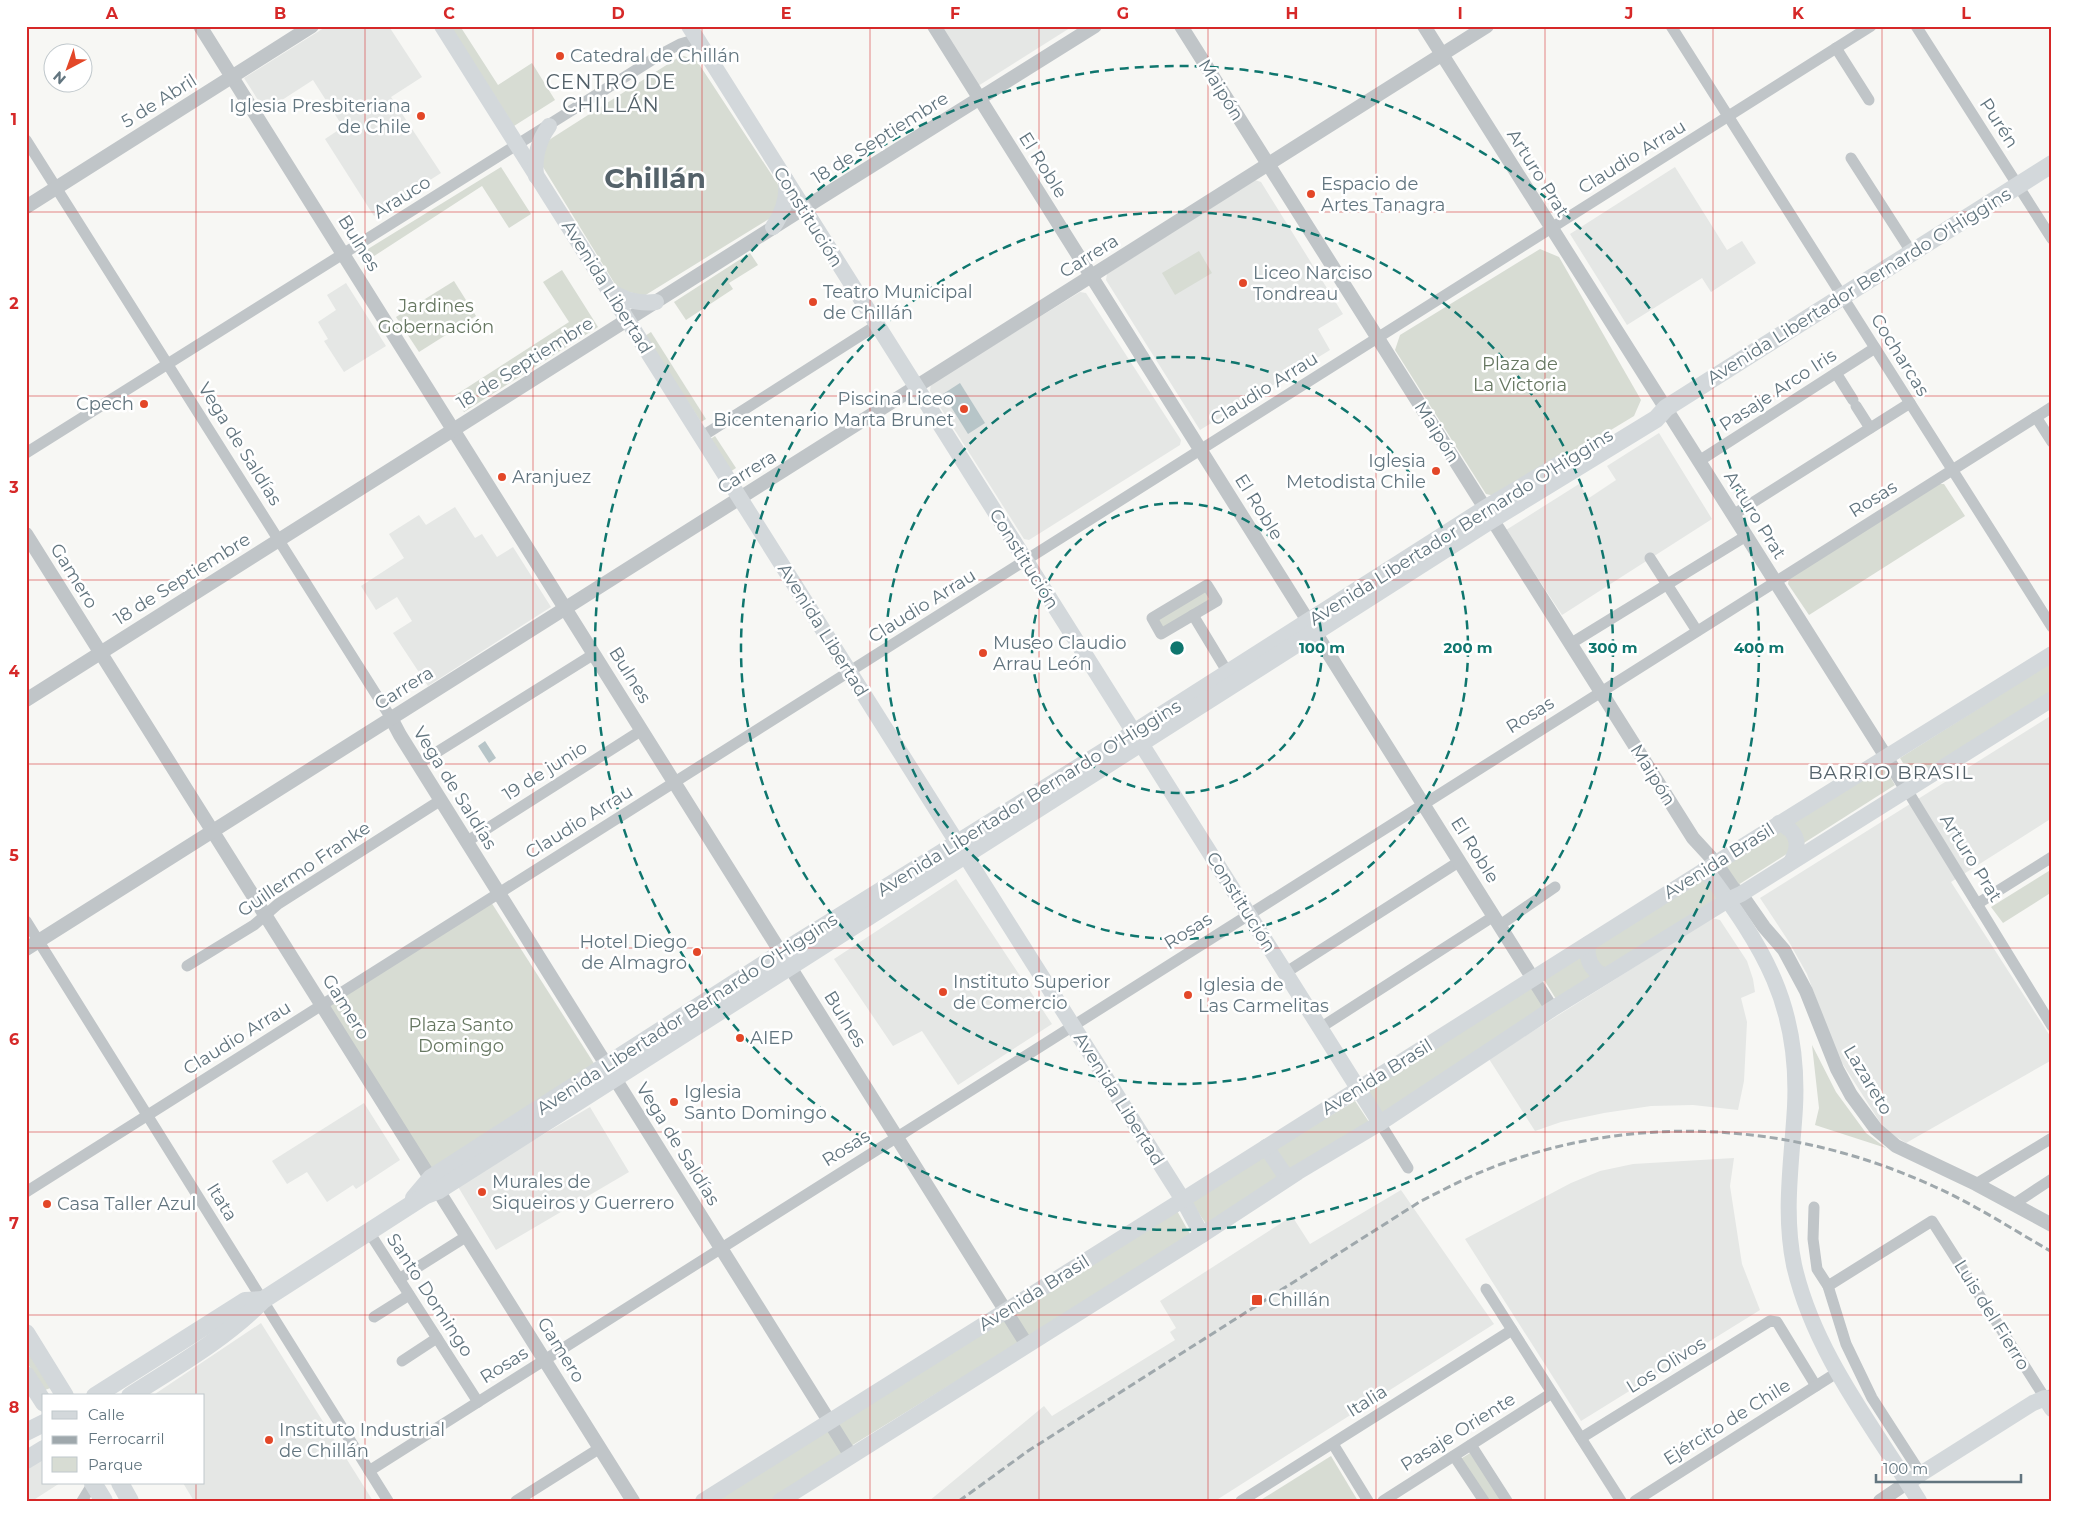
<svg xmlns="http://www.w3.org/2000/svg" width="2078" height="1527" viewBox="0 0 2078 1527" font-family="Montserrat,sans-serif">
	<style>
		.built { fill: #e5e7e5 }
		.green { fill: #d7dcd3 }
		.water { fill: #b7c5c8 }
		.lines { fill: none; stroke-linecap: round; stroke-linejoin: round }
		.minor { stroke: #c0c5c8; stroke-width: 11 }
		.tertiary { stroke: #c0c5c8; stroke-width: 14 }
		.secondary { stroke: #d3d8db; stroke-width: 16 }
		.primary { stroke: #d3d8db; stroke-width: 18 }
		.rail { stroke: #9fa8ac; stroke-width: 3; stroke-dasharray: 8 4; stroke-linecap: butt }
		.grid { fill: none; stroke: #d62828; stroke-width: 1; stroke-opacity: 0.55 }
		.ring { fill: none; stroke: #0f766e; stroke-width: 2.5; stroke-dasharray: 9 6 }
		.poi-dot { fill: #e34728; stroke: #fff; stroke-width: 2 }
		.labels { text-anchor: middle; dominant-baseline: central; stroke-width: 5; stroke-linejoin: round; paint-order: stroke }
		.poi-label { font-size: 18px; fill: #62757f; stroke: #fff; text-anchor: start }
		.street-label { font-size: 18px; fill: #62757f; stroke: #fff }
		.park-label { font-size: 18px; fill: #667761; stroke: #fff }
		.neighbourhood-label { font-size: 19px; letter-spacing: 1px; fill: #54626a; stroke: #fff }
		.quarter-label { font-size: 20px; letter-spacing: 1px; fill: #54626a; stroke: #fff }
		.town-label { font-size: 28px; font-weight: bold; fill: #54626a; stroke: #fff }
		.centre { fill: #0f766e; stroke: #fff; stroke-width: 2.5 }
		.ring-label { font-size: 15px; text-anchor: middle; font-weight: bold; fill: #0f766e; stroke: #fff; stroke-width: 5; stroke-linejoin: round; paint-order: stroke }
		.neatline { fill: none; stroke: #d62828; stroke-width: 2 }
		.grid-label { font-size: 16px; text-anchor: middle; font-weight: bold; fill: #d62828 }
	</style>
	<rect width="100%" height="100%" fill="#f7f7f4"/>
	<!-- built -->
	<g class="built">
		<polygon points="327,26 392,26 390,28 422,77 391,97 441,173 374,216 325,139 343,127 313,80 265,111 244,78"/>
		<polygon points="940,26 1073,26 978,86"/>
		<polygon points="1675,167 1727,250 1742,241 1756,263 1711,292 1702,278 1627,325 1570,234"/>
		<polygon points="1255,180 1261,182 1343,314 1318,329 1330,350 1200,430 1106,280 1107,274"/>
		<polygon points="346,283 386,346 344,372 324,341 328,339 318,322 336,310 327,295"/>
		<polygon points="1080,292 1086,293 1181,440 1180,445 1029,540 1024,539 930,391 931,384"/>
		<polygon points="1659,433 1712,519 1562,615 1506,530 1579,484 1589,498 1616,480 1607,466"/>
		<polygon points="455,507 475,538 482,534 497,557 513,547 551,607 428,686 393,633 412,621 397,597 376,610 361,586 404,558 389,534 419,515 426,525"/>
		<polygon points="2052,715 2052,818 1951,882 2052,1039 2052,1060 1906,1143 1885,1130 1837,1055 1807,974 1789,942 1760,898"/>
		<polygon points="956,879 1052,1024 958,1085 922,1031 893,1046 834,959"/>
		<polygon points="1712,918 1720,920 1747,961 1753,979 1755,992 1741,998 1747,1022 1744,1081 1738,1110 1693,1105 1651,1106 1604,1113 1561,1122 1535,1131 1489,1059"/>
		<polygon points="364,1103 400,1160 356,1189 353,1185 327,1202 307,1172 287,1184 272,1161"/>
		<polygon points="590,1107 629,1172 496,1250 457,1185"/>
		<polygon points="1734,1158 1730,1186 1742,1264 1760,1310 1581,1421 1465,1239 1571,1183 1600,1171 1633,1164"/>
		<polygon points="1401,1190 1494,1324 1215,1501 929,1501 1044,1406 1052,1416 1175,1340 1170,1332 1176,1328 1160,1301 1292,1216 1310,1244"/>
		<polygon points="261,1323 373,1501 194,1501 183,1483 204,1483 204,1396 152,1396"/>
		<polygon points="44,1453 44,1483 60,1483 32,1501 26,1501 26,1464"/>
	</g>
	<!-- green -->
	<g class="green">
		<polygon points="450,26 460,26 498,85 532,63 555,100 514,126"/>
		<path d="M684,56L697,61L779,186L780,197L772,217L644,296L618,289L543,167C543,155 542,145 552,138L679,57Z"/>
		<polygon points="501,167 531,214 509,228 482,186 368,260 363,252"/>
		<polygon points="1540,249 1559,257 1641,400 1634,416 1500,497 1486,494 1395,350 1400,335"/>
		<polygon points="1199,251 1212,273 1175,295 1162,273"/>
		<polygon points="750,253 758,265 729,283 733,289 686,320 674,302"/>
		<polygon points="562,270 598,327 464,412 454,396 569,322 543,282"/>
		<polygon points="454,281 476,316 419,352 396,317"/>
		<polygon points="651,332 706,419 701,422 645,336"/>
		<polygon points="715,436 736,468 730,472 709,440"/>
		<polygon points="1939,484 1944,484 1965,516 1809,615 1788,584 1789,578"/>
		<polygon points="1206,587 1214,600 1162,632 1154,619"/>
		<polygon points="2052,662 2052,691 1912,778 1900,758"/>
		<polygon points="1881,762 1895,785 1738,885 1723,862"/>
		<polygon points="2052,869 2052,892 2003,923 1991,907"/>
		<polygon points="1702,876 1717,898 1556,999 1543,978"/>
		<polygon points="491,902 595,1065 430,1169 327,1006"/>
		<polygon points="1532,984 1547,1006 1382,1114 1367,1090"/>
		<polygon points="1812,1045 1836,1092 1866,1133 1886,1148 1815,1125 1819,1108"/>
		<polygon points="1355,1101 1369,1122 1206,1224 1190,1200"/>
		<polygon points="1176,1209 1190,1234 1028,1337 1012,1313"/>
		<polygon points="1005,1319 1020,1342 851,1446 836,1422"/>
		<polygon points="26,1340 56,1386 45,1390 26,1361"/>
		<polygon points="828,1426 846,1454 772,1501 710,1501"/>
		<polygon points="1470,1453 1502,1501 1486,1501 1459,1460"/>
		<polygon points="1331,1456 1358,1501 1259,1501"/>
	</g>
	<!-- water -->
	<g class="water">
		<polygon points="960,383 985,423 968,434 943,394"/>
		<polygon points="485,741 496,758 489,763 478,746"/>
	</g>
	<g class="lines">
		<!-- minor -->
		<g class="minor">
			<polyline points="1671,26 2052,627"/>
			<polyline points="1916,26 2052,239"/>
			<polyline points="1836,48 1869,100"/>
			<polyline points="26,140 391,718"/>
			<polyline points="1851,158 1912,253"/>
			<polyline points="1836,373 1853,400"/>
			<polyline points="1856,406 1870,428"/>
			<polyline points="2036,417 2052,442"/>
			<polyline points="701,437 877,325"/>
			<polyline points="26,453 663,53 680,44 697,39"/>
			<polyline points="1699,461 1875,348"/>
			<polyline points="1733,515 1910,403"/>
			<polyline points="1650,558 1697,631"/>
			<polygon points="1207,585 1217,601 1161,634 1152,618"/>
			<polyline points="1193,615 1228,673"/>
			<polyline points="1570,644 1746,536"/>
			<polyline points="418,764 594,654"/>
			<polyline points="1907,790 2052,1026"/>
			<polyline points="466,842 642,730"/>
			<polyline points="1977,904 2052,857"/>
			<polyline points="26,921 388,1501"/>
			<polyline points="1500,925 1555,887"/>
			<polyline points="187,966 254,925 278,904 441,800"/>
			<polyline points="1285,973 1460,861"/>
			<polyline points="1320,1028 1494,916"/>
			<polyline points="1380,1123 1408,1168"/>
			<polyline points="1976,1184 2052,1138"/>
			<polyline points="26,1192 1871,26"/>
			<polyline points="2014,1204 2052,1179"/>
			<polyline points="1814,1207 1813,1239 1817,1269 1828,1286 1846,1344 1872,1398 1921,1474"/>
			<polyline points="369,1232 478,1402"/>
			<polyline points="399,1279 467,1236"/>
			<polyline points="1828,1286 1932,1221 2045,1398 2050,1395"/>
			<polyline points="1486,1289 1621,1501"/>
			<polyline points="374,1317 409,1295"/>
			<polyline points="402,1361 437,1338"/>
			<polyline points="1581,1438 1770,1321 1777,1322 1816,1386"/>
			<polyline points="1333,1444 1368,1501"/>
			<polyline points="1471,1445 1507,1501"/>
			<polyline points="1454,1456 1484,1501"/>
			<polyline points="369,1471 2052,407"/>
			<polyline points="82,1501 93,1483"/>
			<polyline points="516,1501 600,1448"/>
			<polyline points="1241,1501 1512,1330"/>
			<polyline points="1383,1501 1552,1393"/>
			<polyline points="1635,1501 1838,1372"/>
		</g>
		<!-- tertiary -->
		<g class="tertiary">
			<polyline points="200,26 1027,1345"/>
			<polyline points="934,26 1552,1009"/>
			<polyline points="1181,26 1693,838 1716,863 1733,888 1741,894 1764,927 1784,950 1806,991 1837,1069 1851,1095 1876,1129 1896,1146 1976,1184 2052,1225"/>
			<polyline points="1424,26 1907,790"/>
			<polyline points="26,207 312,26"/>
			<polyline points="26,534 633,1501"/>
			<polyline points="26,700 793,215 1095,26"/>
			<polyline points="391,718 400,735 851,1456"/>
			<polyline points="26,949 1487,26"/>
			<polyline points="1880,1501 1908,1482"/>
		</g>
		<!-- secondary -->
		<g class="secondary">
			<polyline points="442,26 1078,1034 1183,1200 1202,1235"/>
			<polyline points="689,26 1380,1123"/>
			<path d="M536,176C534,157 538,141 549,126"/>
			<path d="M773,227C783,213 788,198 786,180"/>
			<path d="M609,290C623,300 638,304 656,302"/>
			<path d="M1779,823C1798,831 1801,845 1791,862"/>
			<path d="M1705,869C1764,948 1800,1005 1795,1107C1792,1160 1783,1212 1794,1265C1814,1353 1873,1426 1919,1501"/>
			<path d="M1588,944C1586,959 1591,970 1604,976"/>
			<polyline points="1266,1147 1287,1178"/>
			<polyline points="1908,1482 2033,1403 2045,1398 2052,1409"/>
			<polyline points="703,1501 1192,1194 1716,863 2052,654"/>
			<polyline points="780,1501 1202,1235 1298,1172 1380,1123 1552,1009 1728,900 1741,894 2052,699"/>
		</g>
		<!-- primary -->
		<g class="primary">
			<polyline points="414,1198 431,1178 797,943 1134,733 1485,509 1564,462"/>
			<polyline points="26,1333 65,1396"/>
			<polyline points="26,1375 44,1403"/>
			<polyline points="95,1396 245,1301 263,1300"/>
			<path d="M130,1396C175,1367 225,1339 263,1300L426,1195L439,1190L1491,520L1656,419L1666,408L2052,164"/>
			<polyline points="26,1432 44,1423"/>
			<polyline points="26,1460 44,1449"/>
			<polyline points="93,1483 104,1501"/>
			<polyline points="120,1483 130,1501"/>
		</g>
		<!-- rail -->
		<path class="rail" d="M959,1501L1028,1451L1421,1201C1449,1187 1477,1172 1507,1162C1646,1112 1800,1125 1933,1186C1974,1204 2012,1229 2052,1252"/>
	</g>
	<!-- grid -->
	<path class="grid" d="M196,26V1396M365,26V1501M533,26V1501M702,26V1501M870,26V1501M1039,26V1501M1208,26V1501M1376,26V1501M1545,26V1501M1713,26V1501M1882,26V1501M26,212H2052M26,396H2052M26,580H2052M26,764H2052M26,948H2052M26,1132H2052M26,1315H2052M196,1483V1501"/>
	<!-- distance rings -->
	<g class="ring">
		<circle cx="1177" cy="648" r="145"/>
		<circle cx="1177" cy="648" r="291"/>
		<circle cx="1177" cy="648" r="436"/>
		<circle cx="1177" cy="648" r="582"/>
	</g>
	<!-- markers -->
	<g class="poi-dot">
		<circle cx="560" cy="56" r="5"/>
		<circle cx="421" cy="116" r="5"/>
		<circle cx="1311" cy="194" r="5"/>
		<circle cx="1243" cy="283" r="5"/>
		<circle cx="813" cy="302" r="5"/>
		<circle cx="144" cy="404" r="5"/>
		<circle cx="964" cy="409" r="5"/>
		<circle cx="1436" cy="471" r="5"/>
		<circle cx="502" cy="477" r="5"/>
		<circle cx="983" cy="653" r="5"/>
		<circle cx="697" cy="952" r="5"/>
		<circle cx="943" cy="992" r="5"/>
		<circle cx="1188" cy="995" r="5"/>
		<circle cx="740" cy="1038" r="5"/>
		<circle cx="674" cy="1102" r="5"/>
		<circle cx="482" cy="1192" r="5"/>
		<circle cx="47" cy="1204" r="5"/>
		<rect x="1251" y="1294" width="12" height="12" rx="2.5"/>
		<circle cx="269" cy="1440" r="5"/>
	</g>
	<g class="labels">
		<!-- poi labels -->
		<g class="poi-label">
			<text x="570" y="56">Catedral de Chillán</text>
			<text x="411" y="106" text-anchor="end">Iglesia Presbiteriana<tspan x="411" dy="21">de Chile</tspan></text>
			<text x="1321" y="184">Espacio de<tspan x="1321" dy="21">Artes Tanagra</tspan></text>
			<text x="1253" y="273">Liceo Narciso<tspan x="1253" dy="21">Tondreau</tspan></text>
			<text x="823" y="292">Teatro Municipal<tspan x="823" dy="21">de Chillán</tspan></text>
			<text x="954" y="399" text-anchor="end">Piscina Liceo<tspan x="954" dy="21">Bicentenario Marta Brunet</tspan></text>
			<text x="134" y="404" text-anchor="end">Cpech</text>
			<text x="1426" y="461" text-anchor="end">Iglesia<tspan x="1426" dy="21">Metodista Chile</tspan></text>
			<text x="512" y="477">Aranjuez</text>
			<text x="993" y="643">Museo Claudio<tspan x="993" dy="21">Arrau León</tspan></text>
			<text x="687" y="942" text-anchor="end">Hotel Diego<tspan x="687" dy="21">de Almagro</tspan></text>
			<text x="953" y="982">Instituto Superior<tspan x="953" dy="21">de Comercio</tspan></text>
			<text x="1198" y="985">Iglesia de<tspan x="1198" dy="21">Las Carmelitas</tspan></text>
			<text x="750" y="1038">AIEP</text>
			<text x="684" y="1092">Iglesia<tspan x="684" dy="21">Santo Domingo</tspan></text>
			<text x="492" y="1182">Murales de<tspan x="492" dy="21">Siqueiros y Guerrero</tspan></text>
			<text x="57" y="1204">Casa Taller Azul</text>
			<text x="1268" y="1300">Chillán</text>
			<text x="279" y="1430">Instituto Industrial<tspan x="279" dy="21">de Chillán</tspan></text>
		</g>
		<!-- street labels -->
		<g class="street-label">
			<text transform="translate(1221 90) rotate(58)">Maipón</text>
			<text transform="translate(159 101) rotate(-32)">5 de Abril</text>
			<text transform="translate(1999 123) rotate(57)">Purén</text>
			<text transform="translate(880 138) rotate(-32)">18 de Septiembre</text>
			<text transform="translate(1632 157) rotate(-32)">Claudio Arrau</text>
			<text transform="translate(1043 165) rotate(58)">El Roble</text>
			<text transform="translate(1538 173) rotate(58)">Arturo Prat</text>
			<text transform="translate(402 197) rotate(-32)">Arauco</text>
			<text transform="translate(808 217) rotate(58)">Constitución</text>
			<text transform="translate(359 243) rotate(58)">Bulnes</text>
			<text transform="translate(1089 256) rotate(-32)">Carrera</text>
			<text transform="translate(1859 286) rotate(-32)">Avenida Libertador Bernardo O'Higgins</text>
			<text transform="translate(607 287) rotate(58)">Avenida Libertad</text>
			<text transform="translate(1900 355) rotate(58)">Cocharcas</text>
			<text transform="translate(525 363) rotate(-32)">18 de Septiembre</text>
			<text transform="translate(1264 389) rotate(-32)">Claudio Arrau</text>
			<text transform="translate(1778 390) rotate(-33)">Pasaje Arco Iris</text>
			<text transform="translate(1437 432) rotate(58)">Maipón</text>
			<text transform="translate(240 444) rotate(58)">Vega de Saldías</text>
			<text transform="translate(747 472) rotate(-32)">Carrera</text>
			<text transform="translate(1873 499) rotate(-32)">Rosas</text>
			<text transform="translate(1259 507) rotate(58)">El Roble</text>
			<text transform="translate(1755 515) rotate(58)">Arturo Prat</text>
			<text transform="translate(1461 527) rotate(-32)">Avenida Libertador Bernardo O'Higgins</text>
			<text transform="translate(1024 559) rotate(58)">Constitución</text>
			<text transform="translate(74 576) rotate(58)">Gamero</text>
			<text transform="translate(182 579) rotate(-32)">18 de Septiembre</text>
			<text transform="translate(922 606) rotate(-32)">Claudio Arrau</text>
			<text transform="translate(823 630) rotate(58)">Avenida Libertad</text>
			<text transform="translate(630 675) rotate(58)">Bulnes</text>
			<text transform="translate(404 688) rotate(-32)">Carrera</text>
			<text transform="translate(1530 715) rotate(-32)">Rosas</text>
			<text transform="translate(545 771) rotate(-32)">19 de junio</text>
			<text transform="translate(1653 775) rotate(58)">Maipón</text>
			<text transform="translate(455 788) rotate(58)">Vega de Saldías</text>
			<text transform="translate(1029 798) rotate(-32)">Avenida Libertador Bernardo O'Higgins</text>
			<text transform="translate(579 822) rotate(-32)">Claudio Arrau</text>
			<text transform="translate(1475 850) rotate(58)">El Roble</text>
			<text transform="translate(1971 858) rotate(58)">Arturo Prat</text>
			<text transform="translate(1719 861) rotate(-32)">Avenida Brasil</text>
			<text transform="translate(304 869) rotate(-34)">Guillermo Franke</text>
			<text transform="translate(1241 902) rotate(58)">Constitución</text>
			<text transform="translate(1188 931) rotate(-32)">Rosas</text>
			<text transform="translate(346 1007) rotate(58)">Gamero</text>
			<text transform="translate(687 1014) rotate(-33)">Avenida Libertador Bernardo O'Higgins</text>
			<text transform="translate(845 1019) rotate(58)">Bulnes</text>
			<text transform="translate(237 1038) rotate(-32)">Claudio Arrau</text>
			<text transform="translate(1377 1077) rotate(-32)">Avenida Brasil</text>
			<text transform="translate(1868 1080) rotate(59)">Lazareto</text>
			<text transform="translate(1119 1099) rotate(58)">Avenida Libertad</text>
			<text transform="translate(678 1144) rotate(58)">Vega de Saldías</text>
			<text transform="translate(846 1148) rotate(-32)">Rosas</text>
			<text transform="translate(222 1202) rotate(58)">Itata</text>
			<text transform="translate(1034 1293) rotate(-32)">Avenida Brasil</text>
			<text transform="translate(430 1295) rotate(57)">Santo Domingo</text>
			<text transform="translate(1992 1315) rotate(58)">Luis del Fierro</text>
			<text transform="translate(561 1350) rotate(58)">Gamero</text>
			<text transform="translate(504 1365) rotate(-32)">Rosas</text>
			<text transform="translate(1666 1365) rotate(-32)">Los Olivos</text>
			<text transform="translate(1367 1401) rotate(-32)">Italia</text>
			<text transform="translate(1727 1422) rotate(-32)">Ejército de Chile</text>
			<text transform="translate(1458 1432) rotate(-32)">Pasaje Oriente</text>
		</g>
		<!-- park labels -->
		<g class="park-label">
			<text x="436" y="306">Jardines<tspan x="436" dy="21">Gobernación</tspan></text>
			<text x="1520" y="364">Plaza de<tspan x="1520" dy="21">La Victoria</tspan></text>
			<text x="461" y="1025">Plaza Santo<tspan x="461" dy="21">Domingo</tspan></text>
		</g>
		<!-- neighbourhood labels -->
		<g class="neighbourhood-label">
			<text x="1891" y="772">BARRIO BRASIL</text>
		</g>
		<!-- quarter labels -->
		<g class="quarter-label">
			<text x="611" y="82">CENTRO DE<tspan x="611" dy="23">CHILLÁN</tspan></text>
		</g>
		<!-- town labels -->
		<g class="town-label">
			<text x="655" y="178">Chillán</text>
		</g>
	</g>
	<circle cx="1177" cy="648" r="8" class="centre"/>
	<g class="ring-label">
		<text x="1322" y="653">100 m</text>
		<text x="1468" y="653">200 m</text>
		<text x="1613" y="653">300 m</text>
		<text x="1759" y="653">400 m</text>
	</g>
	<!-- border -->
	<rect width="2078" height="1527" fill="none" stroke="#ffffff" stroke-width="55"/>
	<!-- legend -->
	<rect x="42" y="1394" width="162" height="90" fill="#ffffff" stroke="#c0c8cc"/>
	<rect x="52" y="1411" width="25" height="8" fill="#d3d8db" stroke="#c0c8cc"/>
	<text x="88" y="1420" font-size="15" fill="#62757f">Calle</text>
	<rect x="52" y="1436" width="25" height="8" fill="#9fa8ac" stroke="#c0c8cc"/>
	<text x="88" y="1444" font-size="15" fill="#62757f">Ferrocarril</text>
	<rect x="52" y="1457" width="25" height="15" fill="#d7dcd3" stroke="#c0c8cc"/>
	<text x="88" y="1470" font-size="15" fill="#62757f">Parque</text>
	<!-- north arrow -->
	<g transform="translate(68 68) rotate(221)"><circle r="24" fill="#ffffff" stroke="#c0c8cc"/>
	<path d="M0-4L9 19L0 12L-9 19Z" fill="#e34728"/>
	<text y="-8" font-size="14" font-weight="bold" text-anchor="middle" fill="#62757f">N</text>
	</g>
	<!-- scale -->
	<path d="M1876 1474v8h145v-8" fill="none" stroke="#62757f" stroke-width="2.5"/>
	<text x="1883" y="1474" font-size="15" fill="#62757f" stroke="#ffffff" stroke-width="4" paint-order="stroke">100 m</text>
	<rect x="28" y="28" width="2022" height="1472" class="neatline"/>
	<g class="grid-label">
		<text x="112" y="19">A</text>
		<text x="280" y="19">B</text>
		<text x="449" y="19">C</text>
		<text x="618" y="19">D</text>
		<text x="786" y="19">E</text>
		<text x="955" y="19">F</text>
		<text x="1123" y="19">G</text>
		<text x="1292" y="19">H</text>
		<text x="1460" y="19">I</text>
		<text x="1629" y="19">J</text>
		<text x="1798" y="19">K</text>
		<text x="1966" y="19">L</text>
		<text x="14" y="125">1</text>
		<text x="14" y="309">2</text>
		<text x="14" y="493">3</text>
		<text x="14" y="677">4</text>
		<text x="14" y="861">5</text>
		<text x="14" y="1045">6</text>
		<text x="14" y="1229">7</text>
		<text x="14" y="1413">8</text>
	</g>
</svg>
